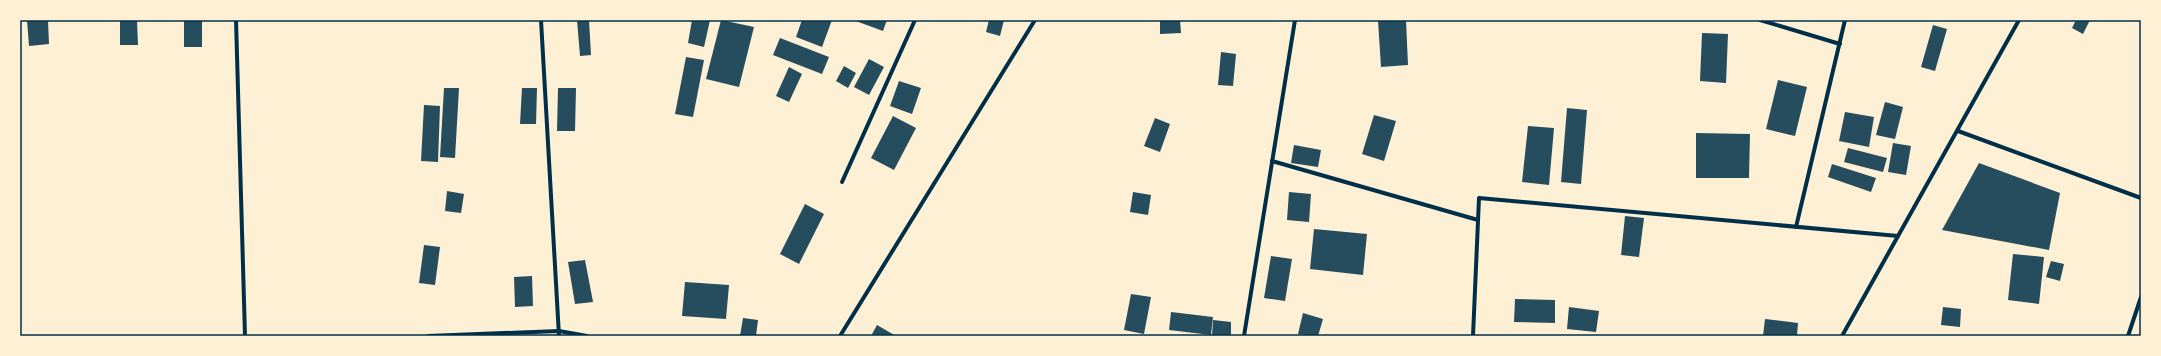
<svg xmlns="http://www.w3.org/2000/svg" width="2161" height="356" viewBox="0 0 2161 356" font-family="Poppins,sans-serif">
	<style>
		.building { fill: #264d5e }
		.lines { fill: none; stroke-linecap: round; stroke-linejoin: round }
		.minor { stroke: #003049; stroke-width: 4 }
		.neatline { fill: none; stroke: #003049; stroke-width: 1.5 }
	</style>
	<rect width="100%" height="100%" fill="#fdf0d5"/>
	<!-- building -->
	<g class="building">
		<polygon points="27,20 48,20 49,44 29,46"/>
		<polygon points="120,20 137,20 138,45 120,45"/>
		<rect x="184" y="20" width="18" height="27"/>
		<polygon points="577,20 589,20 591,55 580,56"/>
		<polygon points="692,20 710,20 704,47 688,43"/>
		<polygon points="721,20 754,27 739,87 706,79"/>
		<polygon points="802,20 832,20 822,47 796,37"/>
		<polygon points="853,20 887,20 883,31"/>
		<polygon points="989,20 1004,20 1000,36 986,32"/>
		<polygon points="1160,20 1180,20 1181,33 1160,34"/>
		<polygon points="1378,20 1406,20 1408,65 1381,67"/>
		<polygon points="2076,20 2090,20 2083,34 2072,28"/>
		<polygon points="1933,25 1947,29 1935,71 1921,67"/>
		<polygon points="1702,33 1728,34 1726,83 1700,81"/>
		<polygon points="780,38 829,57 822,74 773,55"/>
		<polygon points="1221,52 1236,54 1233,86 1218,85"/>
		<polygon points="686,57 704,60 693,117 675,114"/>
		<polygon points="869,59 884,67 869,95 854,87"/>
		<polygon points="844,66 856,73 848,88 836,81"/>
		<polygon points="789,67 802,74 789,102 776,96"/>
		<polygon points="1778,80 1807,87 1795,136 1766,129"/>
		<polygon points="899,81 921,88 912,114 890,106"/>
		<polygon points="444,88 459,88 455,158 440,157"/>
		<polygon points="522,88 537,88 536,124 520,124"/>
		<polygon points="558,88 576,88 575,131 557,131"/>
		<polygon points="1885,102 1903,107 1895,139 1876,135"/>
		<polygon points="424,105 440,106 438,162 421,161"/>
		<polygon points="1567,108 1587,110 1581,184 1561,182"/>
		<polygon points="1845,112 1874,117 1869,147 1839,141"/>
		<polygon points="1374,115 1396,121 1384,161 1362,154"/>
		<polygon points="893,116 916,128 894,170 871,158"/>
		<polygon points="1155,118 1170,124 1160,152 1144,146"/>
		<polygon points="1528,126 1554,128 1549,185 1522,182"/>
		<polygon points="1696,133 1750,134 1749,178 1696,178"/>
		<polygon points="1893,143 1911,146 1906,175 1888,172"/>
		<polygon points="1294,145 1321,150 1318,167 1291,163"/>
		<polygon points="1848,148 1887,158 1883,172 1844,162"/>
		<polygon points="1979,163 2060,193 2049,250 1942,230"/>
		<polygon points="1832,164 1876,178 1871,192 1828,177"/>
		<polygon points="447,191 464,194 461,213 445,211"/>
		<polygon points="1133,192 1151,195 1148,215 1130,212"/>
		<polygon points="1289,192 1311,194 1309,222 1287,220"/>
		<polygon points="805,204 824,214 799,264 780,254"/>
		<polygon points="1625,216 1644,218 1639,257 1621,255"/>
		<polygon points="1314,229 1367,234 1363,275 1310,269"/>
		<polygon points="424,245 440,247 435,285 419,283"/>
		<polygon points="2013,254 2044,257 2039,304 2008,300"/>
		<polygon points="1271,256 1292,259 1285,301 1264,298"/>
		<polygon points="585,260 593,302 575,304 568,262"/>
		<polygon points="2051,261 2064,264 2060,281 2046,277"/>
		<polygon points="532,276 533,306 515,307 514,277"/>
		<polygon points="685,282 729,285 726,319 682,316"/>
		<polygon points="1131,294 1151,297 1144,334 1124,330"/>
		<polygon points="1515,299 1555,300 1555,323 1514,322"/>
		<polygon points="1569,307 1599,311 1596,332 1567,329"/>
		<polygon points="1943,307 1961,309 1960,327 1941,325"/>
		<polygon points="1171,312 1213,317 1211,335 1169,330"/>
		<polygon points="1303,313 1323,319 1318,336 1298,334"/>
		<polygon points="743,318 758,320 756,336 740,336"/>
		<polygon points="1765,319 1798,323 1797,336 1763,336"/>
		<polygon points="1213,320 1231,322 1231,336 1212,336"/>
		<polygon points="877,325 896,336 871,336"/>
	</g>
	<g class="lines">
		<!-- minor -->
		<g class="minor">
			<polyline points="236,20 245,336"/>
			<polyline points="541,20 559,336"/>
			<polyline points="1760,20 1840,44"/>
			<polyline points="1958,131 2141,198"/>
			<polyline points="1272,161 1478,220"/>
			<polyline points="842,182 915,20"/>
			<polyline points="1796,227 1845,20"/>
			<polyline points="428,336 559,331 587,336"/>
			<polyline points="840,336 1035,20"/>
			<polyline points="1244,336 1295,20"/>
			<polyline points="1473,336 1479,198 1898,236"/>
			<polyline points="1842,336 2019,20"/>
			<polyline points="2128,336 2141,297"/>
		</g>
	</g>
	<!-- border -->
	<rect width="2161" height="356" fill="none" stroke="#fdf0d5" stroke-width="42"/>
	<rect x="21" y="21" width="2119" height="314" class="neatline"/>
</svg>
